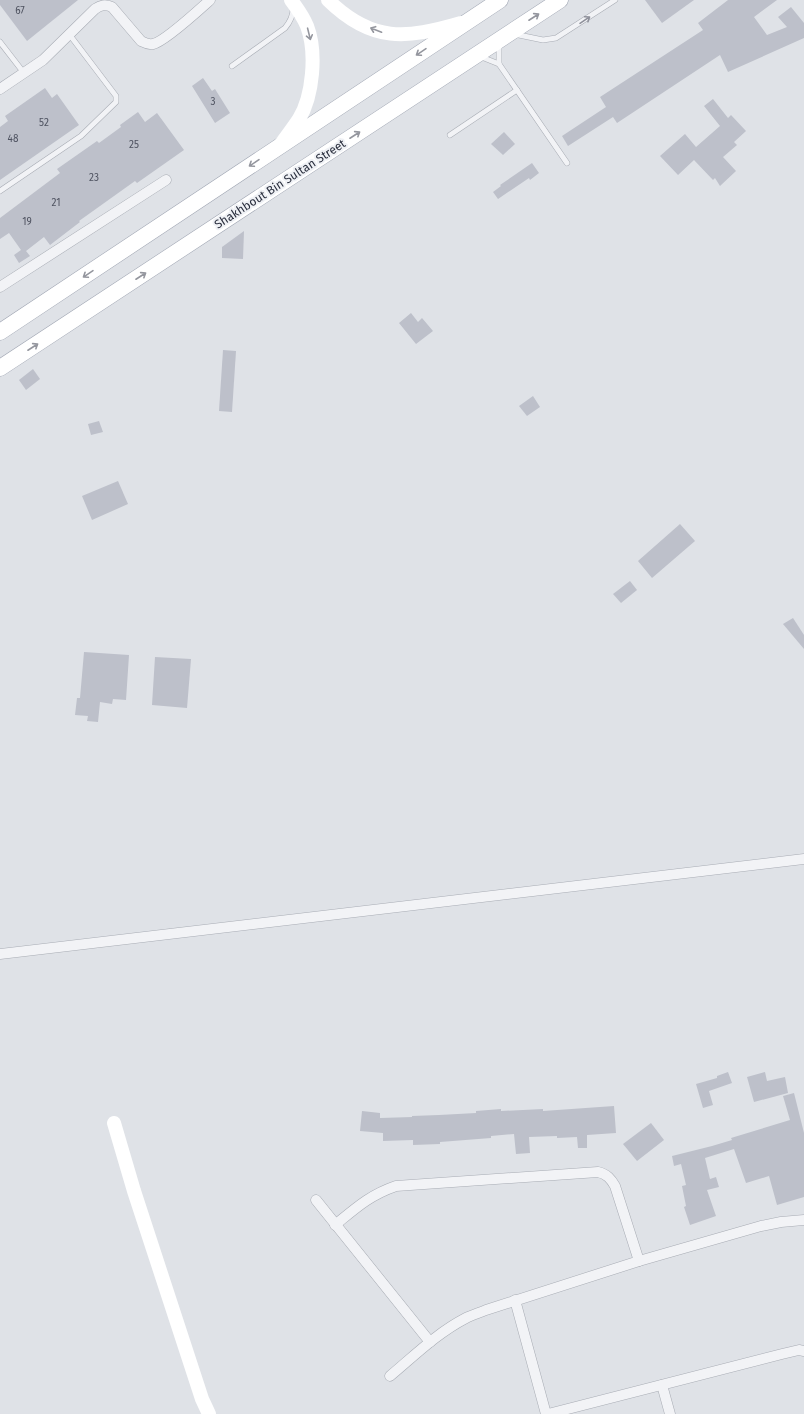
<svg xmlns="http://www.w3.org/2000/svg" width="804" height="1414" viewBox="0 0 804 1414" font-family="'Fira Sans',sans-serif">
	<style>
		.building { fill: #bdc0ca }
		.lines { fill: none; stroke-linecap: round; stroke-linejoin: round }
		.lane-casing { stroke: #a8acb4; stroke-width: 6 }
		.street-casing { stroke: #a8acb4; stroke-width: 11 }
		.primary-casing { stroke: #9fa5b2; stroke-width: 17 }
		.lane { stroke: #f2f3f6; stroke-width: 5 }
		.street { stroke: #f2f3f6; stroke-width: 10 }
		.secondary { stroke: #fff; stroke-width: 14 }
		.primary { stroke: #fff; stroke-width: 16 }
		.oneway { stroke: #94969e }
		.oneway2 { stroke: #8e909a }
		.labels { text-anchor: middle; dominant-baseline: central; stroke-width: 4; stroke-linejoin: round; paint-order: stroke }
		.number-label { font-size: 10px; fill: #4e5260 }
		.street-label { font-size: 12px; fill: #292e3d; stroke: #eff1f5 }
	</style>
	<rect width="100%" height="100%" fill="#dfe2e7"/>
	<!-- building -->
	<g class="building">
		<polygon points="0,0 78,0 27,41 0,5"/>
		<polygon points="645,0 694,0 662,23"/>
		<polygon points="728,0 777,0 754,17 767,35 787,27 778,17 791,7 804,23 804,38 728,72 720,55 617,123 613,117 568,146 562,136 606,107 600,97 703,30 698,23"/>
		<polygon points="203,78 212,91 215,89 230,113 215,123 192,86"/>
		<polygon points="45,88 52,98 57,94 79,125 0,180 0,127 8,121 5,116"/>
		<polygon points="713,99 728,118 731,115 746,131 734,142 737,145 723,157 736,171 720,186 715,178 713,180 694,160 678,175 660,156 685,134 696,147 720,126 704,106"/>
		<polygon points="138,112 145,122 157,113 184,150 137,183 135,181 79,221 80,222 50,245 44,237 26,251 30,256 19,263 14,255 21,250 9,233 0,239 0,218 60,173 57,169 97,141 99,143 121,127 120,125"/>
		<polygon points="504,132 515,144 503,155 491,144"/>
		<polygon points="532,163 539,173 530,180 529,178 498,199 493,192 501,186 500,185"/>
		<polygon points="244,231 243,259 222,258 222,247"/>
		<polygon points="411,313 418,322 422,318 433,331 416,344 399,323"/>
		<polygon points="223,350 236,351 232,412 219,411"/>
		<polygon points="33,369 40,379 26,390 19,380"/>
		<polygon points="533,396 540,407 527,416 519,406"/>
		<polygon points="99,421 103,432 91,435 88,424"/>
		<polygon points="118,481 128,504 92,520 82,496"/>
		<polygon points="680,524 695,541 652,578 638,561"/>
		<polygon points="630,581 637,590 621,603 613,594"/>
		<polygon points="793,618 804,635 804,649 783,624"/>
		<polygon points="84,652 129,655 126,700 113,699 112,704 100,702 98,722 87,721 88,716 75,715 77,698 80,698"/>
		<polygon points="155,657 191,659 187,708 152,705"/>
		<polygon points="728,1072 732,1083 709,1091 713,1105 703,1108 696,1084 717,1078 717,1076"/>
		<polygon points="765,1072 767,1081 785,1077 788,1093 754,1102 747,1077"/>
		<polygon points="794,1093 804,1133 804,1197 777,1205 769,1176 746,1183 734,1149 705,1158 710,1179 716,1177 719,1187 707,1190 716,1216 690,1225 684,1207 686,1206 682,1186 686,1185 681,1164 674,1166 672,1156 712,1146 732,1140 731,1138 790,1120 783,1096"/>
		<polygon points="614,1106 616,1133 587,1135 587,1148 578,1148 577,1137 557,1138 557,1136 529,1137 530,1153 516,1154 514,1134 491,1136 491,1138 440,1142 440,1144 413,1145 413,1140 383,1141 383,1133 360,1131 362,1111 380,1113 380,1118 412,1117 412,1116 439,1115 476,1113 476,1111 501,1109 501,1111 543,1109 543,1111"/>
		<polygon points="651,1123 664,1140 637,1161 623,1144"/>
	</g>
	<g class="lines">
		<defs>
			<g id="lane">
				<polyline points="514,34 543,40 556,38 615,0"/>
				<polyline points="0,42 24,73"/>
				<polyline points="479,56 499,64 567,163"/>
				<polyline points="499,64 499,45"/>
				<path d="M232,66L285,28C290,22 293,16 293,9"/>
				<polyline points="450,135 517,90"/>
				<polyline points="0,191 81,136 116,102 116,96 69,34"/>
			</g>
			<g id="street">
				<path d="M0,89L43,60L95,9C101,5 105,4 112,7L141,41C145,43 148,45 153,44C164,42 200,9 210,0"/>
				<polyline points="0,287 166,180"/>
				<polyline points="0,954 804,859"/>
				<polyline points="316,1200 430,1342"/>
				<path d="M335,1225C357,1207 370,1195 396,1186L598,1172C607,1174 611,1179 615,1186L639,1261"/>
				<polyline points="515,1300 546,1414"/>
				<path d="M390,1376C414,1356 437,1333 466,1318C472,1315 479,1313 486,1310L639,1261L761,1226L781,1222L804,1220"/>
				<polyline points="662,1385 670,1414"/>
				<polyline points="548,1414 782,1354 799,1350 804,1351"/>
			</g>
			<g id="primary">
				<polyline points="0,332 500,0"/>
				<polyline points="0,368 560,0"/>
			</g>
		</defs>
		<!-- lane casing -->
		<use href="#lane" class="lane-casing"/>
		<!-- street casing -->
		<use href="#street" class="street-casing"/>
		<!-- primary casing -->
		<use href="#primary" class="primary-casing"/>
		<!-- lane -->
		<use href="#lane" class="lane"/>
		<!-- street -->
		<use href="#street" class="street"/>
		<!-- secondary -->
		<g class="secondary">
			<path d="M328,0C372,43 406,39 461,23"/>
			<path d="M281,144C287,136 293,128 299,119C313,96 317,52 307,26C303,16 297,8 291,0"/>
			<polyline points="114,1123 134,1191 202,1399 209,1414"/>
		</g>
		<!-- primary -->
		<use href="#primary" class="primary"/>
	</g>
	<!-- one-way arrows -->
	<defs><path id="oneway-shaft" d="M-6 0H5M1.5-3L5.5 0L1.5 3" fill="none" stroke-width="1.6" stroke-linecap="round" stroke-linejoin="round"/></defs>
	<g class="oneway">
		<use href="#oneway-shaft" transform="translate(534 17) rotate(-33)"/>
		<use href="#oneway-shaft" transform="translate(376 30) rotate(-159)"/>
		<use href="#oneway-shaft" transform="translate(309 34) rotate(76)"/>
		<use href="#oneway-shaft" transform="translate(421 52) rotate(146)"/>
		<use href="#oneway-shaft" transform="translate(355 135) rotate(-33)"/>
		<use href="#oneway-shaft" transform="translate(254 163) rotate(146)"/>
		<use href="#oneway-shaft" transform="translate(88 274) rotate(146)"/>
		<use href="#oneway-shaft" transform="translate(141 276) rotate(-33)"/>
		<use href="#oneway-shaft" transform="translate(33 347) rotate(-33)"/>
	</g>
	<use class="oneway2" href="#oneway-shaft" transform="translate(585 20) rotate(-34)"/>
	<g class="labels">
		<!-- number labels -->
		<g class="number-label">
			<text x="20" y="11">67</text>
			<text x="213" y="102">3</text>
			<text x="44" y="123">52</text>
			<text x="13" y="139">48</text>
			<text x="134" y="145">25</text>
			<text x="94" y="178">23</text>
			<text x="56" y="203">21</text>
			<text x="27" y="222">19</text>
		</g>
		<!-- street labels -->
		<g class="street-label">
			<text transform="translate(280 184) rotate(-33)">Shakhbout Bin Sultan Street</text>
		</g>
	</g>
</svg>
